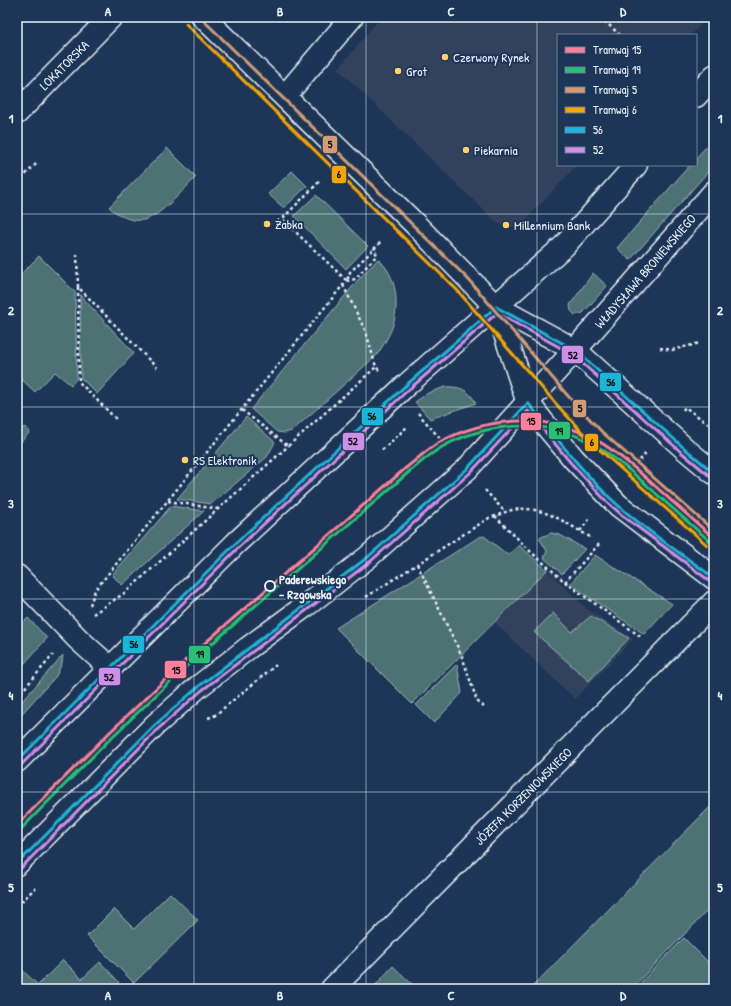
<svg xmlns="http://www.w3.org/2000/svg" width="731" height="1006" viewBox="0 0 731 1006" font-family="'Patrick Hand',sans-serif">
	<style>
		.built { fill: #32425d }
		.green { fill: #4e7273; stroke: #9bb2b6 }
		.lines { fill: none; stroke-linecap: round; stroke-linejoin: round }
		.minor-casing { stroke: #e8f1f8; stroke-width: 25 }
		.major-casing { stroke: #e8f1f8; stroke-width: 25 }
		.path { stroke: #e8f1f8; stroke-width: 2.5; stroke-dasharray: 3 3; stroke-linecap: butt }
		.minor { stroke: #1d3557; stroke-width: 22 }
		.major { stroke: #1d3557; stroke-width: 22 }
		.bus-1-casing { stroke: #1d3557; stroke-width: 6 }
		.bus-2-casing { stroke: #1d3557; stroke-width: 6 }
		.bus-1 { stroke: #1ab6d8; stroke-width: 3 }
		.bus-2 { stroke: #ce8fe9; stroke-width: 3 }
		.tram-1-casing { stroke: #1d3557; stroke-width: 6 }
		.tram-2-casing { stroke: #1d3557; stroke-width: 6 }
		.tram-3-casing { stroke: #1d3557; stroke-width: 6 }
		.tram-4-casing { stroke: #1d3557; stroke-width: 6 }
		.tram-1 { stroke: #ff8098; stroke-width: 3 }
		.tram-2 { stroke: #26c172; stroke-width: 3 }
		.tram-3 { stroke: #d39c74; stroke-width: 3 }
		.tram-4 { stroke: #f7a600; stroke-width: 3 }
		.grid { fill: none; stroke: #e8f1f8; stroke-width: 1; stroke-opacity: 0.55 }
		.poi-dot { fill: #ffd166; stroke: #1d3557; stroke-width: 1.5 }
		.stop-dot { fill: #1d3557; stroke: #e8f1f8; stroke-width: 2 }
		.labels { text-anchor: middle; dominant-baseline: central; stroke-width: 4; stroke-linejoin: round; paint-order: stroke }
		.poi-label { font-size: 13px; fill: #e8f1f8; stroke: #1d3557; text-anchor: start }
		.street-label { font-size: 13px; fill: #e8f1f8; stroke: #1d3557 }
		.stop-label { font-size: 13px; font-weight: bold; fill: #e8f1f8; stroke: #1d3557; text-anchor: start }
		.line-badge { stroke: #1d3557; stroke-width: 1.5 }
		.pale-badge-label { font-size: 11px; text-anchor: middle; font-weight: bold; fill: #111 }
		.neatline { fill: none; stroke: #e8f1f8; stroke-width: 1.5 }
		.grid-label { font-size: 13px; text-anchor: middle; font-weight: bold; fill: #e8f1f8 }
	</style>
	<rect width="100%" height="100%" fill="#1d3557"/>
	<filter id="ink" filterUnits="userSpaceOnUse"><feTurbulence type="fractalNoise" baseFrequency=".025" numOctaves="2"/><feDisplacementMap in="SourceGraphic" scale="8" xChannelSelector="R" yChannelSelector="G"/><feConvolveMatrix kernelMatrix="1 2 1 2 8 2 1 2 1" color-interpolation-filters="sRGB"/></filter>
	<g filter="url(#ink)">
		<!-- built -->
		<g class="built">
			<polygon points="381,17 707,17 691,35 558,35 558,165 577,165 518,228 498,224 338,69"/>
			<polygon points="547,570 587,609 633,639 575,699 495,623"/>
		</g>
		<!-- green -->
		<g class="green">
			<polygon points="714,138 714,165 630,260 617,248 690,165 696,165 696,158"/>
			<path d="M167,148L196,177C185,188 159,218 143,220C130,222 118,215 109,207Z"/>
			<polygon points="292,171 307,186 284,208 268,194"/>
			<polygon points="316,195 368,246 346,269 294,216"/>
			<polygon points="39,256 75,292 77,378 71,385 55,372 35,392 17,375 17,278"/>
			<path d="M378,259C397,275 400,305 392,328C388,338 382,347 377,355L292,431L285,433L277,432L251,409L358,280Z"/>
			<polygon points="593,273 607,286 583,313 575,315 571,311 570,305"/>
			<polygon points="80,295 134,353 97,394 81,378"/>
			<path d="M445,387C460,386 469,390 476,403L430,419L415,402L428,393Z"/>
			<polygon points="246,417 275,442 267,457 211,504 177,499"/>
			<polygon points="26,427 30,432 17,446 17,430"/>
			<polygon points="171,506 204,511 122,585 112,575"/>
			<polygon points="551,533 560,535 585,549 562,574 544,558 547,551 539,538"/>
			<polygon points="484,536 508,555 519,545 547,570 412,704 336,628 479,537"/>
			<polygon points="595,555 672,604 644,634 570,584"/>
			<polygon points="553,613 572,632 591,616 629,638 589,681 534,632"/>
			<polygon points="28,618 47,638 17,672 17,629"/>
			<polygon points="63,655 62,663 56,676 17,719 17,707"/>
			<polygon points="457,664 462,693 434,723 416,705"/>
			<polygon points="714,803 714,904 631,989 530,989"/>
			<polygon points="170,893 198,920 134,983 87,936 114,909 134,929"/>
			<polygon points="684,938 714,968 714,989 634,989"/>
			<polygon points="63,960 82,979 100,962 119,982 112,989 17,989 17,965 38,985"/>
			<polygon points="393,966 417,989 372,989"/>
		</g>
		<g class="lines">
			<defs>
				<g id="minor">
					<polyline points="203,17 415,224 496,307"/>
					<polyline points="285,96 352,17"/>
					<polyline points="17,113 111,17"/>
					<polyline points="17,576 78,639 110,668"/>
					<polyline points="332,989 714,602"/>
				</g>
				<g id="major">
					<polyline points="696,96 714,76"/>
					<polyline points="496,307 528,403 543,422 574,459 618,505 714,578"/>
					<polyline points="496,307 575,350 684,448 714,473"/>
					<polyline points="17,761 236,543 403,388 564,246 636,165"/>
					<polyline points="17,864 155,725 198,687 248,648 308,604 368,557 467,469 575,350 714,192"/>
				</g>
			</defs>
			<!-- minor casing -->
			<use href="#minor" class="minor-casing"/>
			<!-- major casing -->
			<use href="#major" class="major-casing"/>
			<!-- path -->
			<g class="path">
				<polyline points="600,17 620,35"/>
				<polyline points="319,182 282,219 347,281 350,272 374,249"/>
				<polyline points="17,183 36,164"/>
				<polyline points="77,254 78,287 157,368"/>
				<polyline points="343,285 366,332 376,367 380,371"/>
				<polyline points="78,287 79,382 116,419"/>
				<polyline points="660,348 672,350 700,343"/>
				<polyline points="242,410 288,446"/>
				<polyline points="683,410 685,407 714,428"/>
				<polyline points="418,413 449,449"/>
				<polyline points="710,425 714,422"/>
				<polyline points="382,450 407,427"/>
				<polyline points="628,474 647,452"/>
				<polyline points="485,490 505,512"/>
				<polyline points="168,501 218,509"/>
				<polyline points="495,516 531,552 565,582 641,637"/>
				<polyline points="580,531 591,517"/>
				<polyline points="417,564 462,656 477,701 484,707"/>
				<polyline points="565,582 600,543"/>
				<path d="M366,597L489,518C497,516 504,512 512,510C541,504 566,523 590,537"/>
				<polyline points="90,605 95,590 343,285 347,281 355,279 377,255 374,249 381,242"/>
				<polyline points="93,614 126,592 376,367"/>
				<polyline points="17,697 53,655"/>
				<polyline points="208,718 214,716 276,665"/>
				<polyline points="17,906 35,888"/>
			</g>
			<!-- minor -->
			<use href="#minor" class="minor"/>
			<!-- major -->
			<use href="#major" class="major"/>
			<defs>
				<g id="bus-1">
					<polyline points="496,307 575,350 684,448 714,473"/>
					<path d="M528,403C554,435 580,469 610,498C642,528 679,552 714,578"/>
					<polyline points="17,761 236,543 403,388 496,307"/>
					<polyline points="17,864 155,725 198,687 368,557 467,469 528,403"/>
				</g>
				<g id="bus-2">
					<polyline points="21,765 239,547 406,392 497,313 572,354 681,452 711,477"/>
					<polyline points="21,868 158,729 201,691 371,561 470,473 528,411 570,462 606,501 623,516 711,582"/>
				</g>
			</defs>
			<!-- bus-1 casing -->
			<use href="#bus-1" class="bus-1-casing"/>
			<!-- bus-2 casing -->
			<use href="#bus-2" class="bus-2-casing"/>
			<!-- bus-1 -->
			<use href="#bus-1" class="bus-1"/>
			<!-- bus-2 -->
			<use href="#bus-2" class="bus-2"/>
			<defs>
				<path id="tram-1" d="M17,825L110,732L189,657L407,467C417,459 427,450 438,443C489,415 553,412 603,444C622,456 638,471 655,486C674,503 694,521 714,538"/>
				<path id="tram-2" d="M21,829L113,736L192,661L410,471C420,463 430,454 442,447C491,420 552,418 600,448C619,460 635,475 652,490C671,507 691,525 711,542"/>
				<polyline id="tram-3" points="200,17 468,279 568,396 602,432 714,531"/>
				<polyline id="tram-4" points="186,24 457,290 557,405 592,443 707,545"/>
			</defs>
			<!-- tram-1 casing -->
			<use href="#tram-1" class="tram-1-casing"/>
			<!-- tram-2 casing -->
			<use href="#tram-2" class="tram-2-casing"/>
			<!-- tram-3 casing -->
			<use href="#tram-3" class="tram-3-casing"/>
			<!-- tram-4 casing -->
			<use href="#tram-4" class="tram-4-casing"/>
			<!-- tram-1 -->
			<use href="#tram-1" class="tram-1"/>
			<!-- tram-2 -->
			<use href="#tram-2" class="tram-2"/>
			<!-- tram-3 -->
			<use href="#tram-3" class="tram-3"/>
			<!-- tram-4 -->
			<use href="#tram-4" class="tram-4"/>
		</g>
	</g>
	<!-- grid -->
	<path class="grid" d="M194,17V989M366,17V989M537,17V989M17,214H714M17,407H714M17,599H714M17,792H714"/>
	<!-- markers -->
	<g class="poi-dot">
		<circle cx="445" cy="57" r="4"/>
		<circle cx="398" cy="71" r="4"/>
		<circle cx="466" cy="150" r="4"/>
		<circle cx="267" cy="224" r="4"/>
		<circle cx="506" cy="225" r="4"/>
		<circle cx="185" cy="460" r="4"/>
	</g>
	<circle class="stop-dot" cx="270" cy="586" r="5"/>
	<g class="labels">
		<!-- poi labels -->
		<g class="poi-label">
			<text x="453" y="57">Czerwony Rynek</text>
			<text x="406" y="71">Grot</text>
			<text x="474" y="150">Piekarnia</text>
			<text x="275" y="224">Żabka</text>
			<text x="514" y="225">Millennium Bank</text>
			<text x="193" y="460">RS Elektronik</text>
		</g>
		<!-- street labels -->
		<g class="street-label">
			<text transform="translate(64 65) rotate(-45)">LOKATORSKA</text>
			<text transform="translate(645 271) rotate(-49)">WŁADYSŁAWA BRONIEWSKIEGO</text>
			<text transform="translate(523 796) rotate(-45)">JÓZEFA KORZENIOWSKIEGO</text>
		</g>
		<!-- stop labels -->
		<g class="stop-label">
			<text x="279" y="579">Paderewskiego<tspan x="279" dy="15">- Rzgowska</tspan></text>
		</g>
	</g>
	<g class="line-badge">
		<rect x="322" y="135" width="16" height="19" rx="4" fill="#d39c74"/>
		<rect x="331" y="165" width="16" height="19" rx="4" fill="#f7a600"/>
		<rect x="561" y="345" width="23" height="19" rx="4" fill="#ce8fe9"/>
		<rect x="599" y="372" width="23" height="20" rx="4" fill="#1ab6d8"/>
		<rect x="572" y="399" width="15" height="19" rx="4" fill="#d39c74"/>
		<rect x="361" y="407" width="23" height="19" rx="4" fill="#1ab6d8"/>
		<rect x="520" y="412" width="22" height="19" rx="4" fill="#ff8098"/>
		<rect x="548" y="421" width="23" height="19" rx="4" fill="#26c172"/>
		<rect x="342" y="432" width="23" height="19" rx="4" fill="#ce8fe9"/>
		<rect x="584" y="433" width="15" height="19" rx="4" fill="#f7a600"/>
		<rect x="122" y="635" width="23" height="19" rx="4" fill="#1ab6d8"/>
		<rect x="188" y="645" width="23" height="19" rx="4" fill="#26c172"/>
		<rect x="164" y="660" width="23" height="19" rx="4" fill="#ff8098"/>
		<rect x="98" y="667" width="23" height="19" rx="4" fill="#ce8fe9"/>
	</g>
	<g class="pale-badge-label">
		<text x="330" y="148">5</text>
		<text x="339" y="178">6</text>
		<text x="573" y="359">52</text>
		<text x="611" y="386">56</text>
		<text x="580" y="412">5</text>
		<text x="372" y="420">56</text>
		<text x="531" y="425">15</text>
		<text x="559" y="435">19</text>
		<text x="353" y="445">52</text>
		<text x="592" y="446">6</text>
		<text x="134" y="648">56</text>
		<text x="200" y="658">19</text>
		<text x="176" y="674">15</text>
		<text x="109" y="681">52</text>
	</g>
	<!-- margin -->
	<rect width="731" height="1006" fill="none" stroke="#1d3557" stroke-width="44"/>
	<!-- legend -->
	<rect x="557" y="34" width="140" height="132" fill="#1d3557" stroke="#6e8097"/>
	<rect x="565" y="47" width="20" height="6" fill="#ff8098" stroke="#6e8097"/>
	<text x="593" y="54" font-size="12" fill="#e8f1f8">Tramwaj 15</text>
	<rect x="565" y="67" width="20" height="6" fill="#26c172" stroke="#6e8097"/>
	<text x="593" y="74" font-size="12" fill="#e8f1f8">Tramwaj 19</text>
	<rect x="565" y="87" width="20" height="6" fill="#d39c74" stroke="#6e8097"/>
	<text x="593" y="94" font-size="12" fill="#e8f1f8">Tramwaj 5</text>
	<rect x="565" y="107" width="20" height="6" fill="#f7a600" stroke="#6e8097"/>
	<text x="593" y="114" font-size="12" fill="#e8f1f8">Tramwaj 6</text>
	<rect x="565" y="127" width="20" height="6" fill="#1ab6d8" stroke="#6e8097"/>
	<text x="593" y="134" font-size="12" fill="#e8f1f8">56</text>
	<rect x="565" y="147" width="20" height="6" fill="#ce8fe9" stroke="#6e8097"/>
	<text x="593" y="154" font-size="12" fill="#e8f1f8">52</text>
	<rect x="22" y="22" width="687" height="962" class="neatline"/>
	<g class="grid-label">
		<text x="108" y="16">A</text>
		<text x="280" y="16">B</text>
		<text x="451" y="16">C</text>
		<text x="623" y="16">D</text>
		<text x="11" y="123">1</text>
		<text x="720" y="123">1</text>
		<text x="11" y="315">2</text>
		<text x="720" y="315">2</text>
		<text x="11" y="508">3</text>
		<text x="720" y="508">3</text>
		<text x="11" y="700">4</text>
		<text x="720" y="700">4</text>
		<text x="11" y="892">5</text>
		<text x="720" y="892">5</text>
		<text x="108" y="1000">A</text>
		<text x="280" y="1000">B</text>
		<text x="451" y="1000">C</text>
		<text x="623" y="1000">D</text>
	</g>
</svg>
